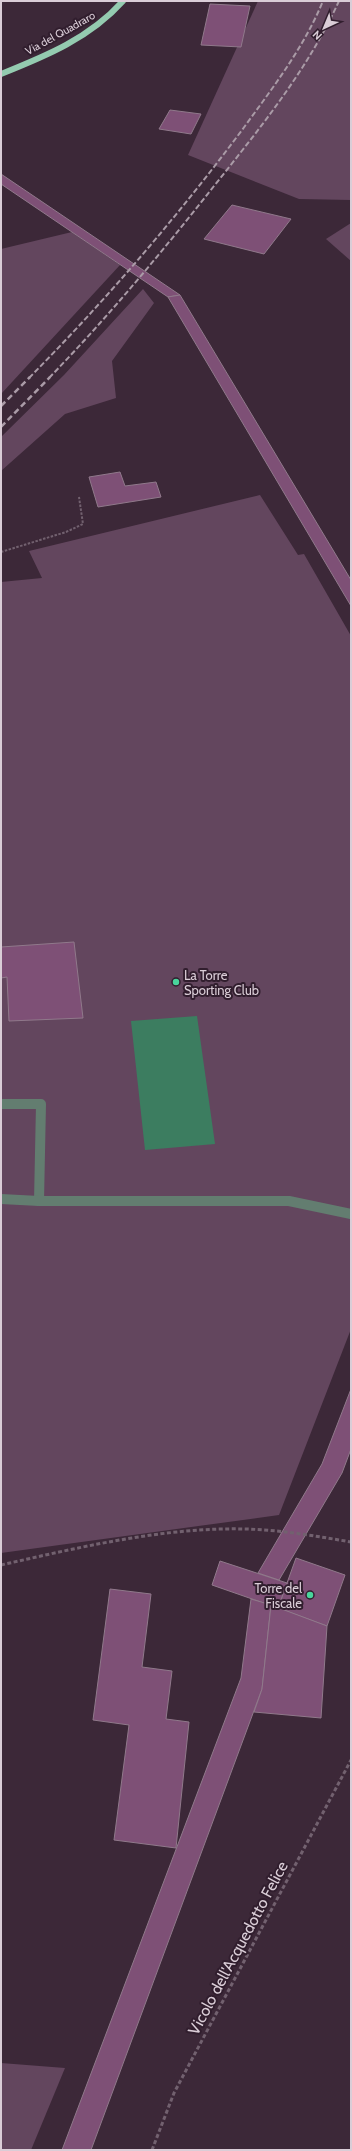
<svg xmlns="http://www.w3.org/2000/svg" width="352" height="2151" viewBox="0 0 352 2151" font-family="Cabin,sans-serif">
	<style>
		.green { fill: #63465e }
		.water { fill: #3c7d60 }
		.building { fill: #7e5076; stroke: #90798b }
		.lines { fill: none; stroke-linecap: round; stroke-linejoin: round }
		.path-far1 { stroke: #72616f; stroke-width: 2; stroke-dasharray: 2.5 1.5; stroke-linecap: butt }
		.path { stroke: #72616f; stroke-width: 3; stroke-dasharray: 4 2.5; stroke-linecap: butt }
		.minor { stroke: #637d70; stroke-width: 10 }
		.major { stroke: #94cbb0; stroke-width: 6 }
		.rail-far1 { stroke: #aa9ba7; stroke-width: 2; stroke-dasharray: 5.5 2.5; stroke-linecap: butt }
		.rail { stroke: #aa9ba7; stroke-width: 2.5; stroke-dasharray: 6 3.5; stroke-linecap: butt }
		.poi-dot { fill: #49d49c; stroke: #311e2e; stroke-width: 1.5 }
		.labels { text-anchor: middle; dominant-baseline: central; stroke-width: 4; stroke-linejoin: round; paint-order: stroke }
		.far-street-label { font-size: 11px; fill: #dacdd7; stroke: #311e2e }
		.poi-label { font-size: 13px; fill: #dacdd7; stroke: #311e2e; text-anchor: start }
		.near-street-label { font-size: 16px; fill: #dacdd7; stroke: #311e2e }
	</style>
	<rect width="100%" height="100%" fill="#3c2838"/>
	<!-- green -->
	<g class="green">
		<polygon points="258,1 351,1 351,200 299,199 188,155"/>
		<polygon points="351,223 351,261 326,239"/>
		<polygon points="72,232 120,265 1,394 1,249"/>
		<polygon points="143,289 154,303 112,361 116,398 65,414 1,471 1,437 64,375"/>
		<polygon points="260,495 298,555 304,554 351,636 351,1329 279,1515 1,1553 1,582 42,578 29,551"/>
		<polygon points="1,2063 65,2068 31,2150 1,2150"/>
	</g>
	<!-- water -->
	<polygon class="water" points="197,1016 215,1144 145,1150 131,1021"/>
	<!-- building -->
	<g class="building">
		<polygon points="210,4 250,6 241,47 201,45"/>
		<polygon points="170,110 201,114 191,134 159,129"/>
		<polygon points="1,174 180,295 168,297 1,184"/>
		<polygon points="232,205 291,219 264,254 204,239"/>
		<polygon points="180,295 351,580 351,606 168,297"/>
		<polygon points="120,472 125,486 156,482 161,497 98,507 89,477"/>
		<polygon points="74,942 83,1018 9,1021 7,977 1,978 1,947"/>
		<polygon points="351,1389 351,1449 342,1473 279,1580 258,1573 322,1464"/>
		<polygon points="296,1558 345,1575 327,1626 278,1608"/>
		<polygon points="220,1561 287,1583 278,1608 212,1585"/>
		<polygon points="110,1589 151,1594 142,1667 172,1671 166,1719 189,1722 176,1848 114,1840 129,1725 93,1720"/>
		<polygon points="251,1599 271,1605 262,1689 91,2150 62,2150 241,1678"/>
		<polygon points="271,1605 327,1626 321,1718 254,1712 262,1689"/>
	</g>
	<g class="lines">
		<!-- path-far1 -->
		<polyline class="path-far1" points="1,552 66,532 83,524 79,497"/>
		<!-- path -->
		<g class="path">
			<path d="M1,1565C81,1547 164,1527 246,1529C281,1530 316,1536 351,1542"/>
			<polyline points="152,2150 174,2093 351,1760"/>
		</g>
		<!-- minor -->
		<g class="minor">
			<polyline points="1,1104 41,1104 39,1201"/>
			<polyline points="1,1199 39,1201 289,1201 351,1214"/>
		</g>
		<!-- major -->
		<path class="major" d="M1,74C46,56 90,38 123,1"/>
		<!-- rail-far1 -->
		<g class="rail-far1">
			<path d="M29,378C106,300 179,215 245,126C274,86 304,47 323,1"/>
			<path d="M49,378C108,317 162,252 214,186C261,127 308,69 339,1"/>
		</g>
		<!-- rail -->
		<g class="rail">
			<polyline points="1,406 30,377"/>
			<polyline points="1,427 50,377"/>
		</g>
	</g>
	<!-- markers -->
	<g class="poi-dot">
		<circle cx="176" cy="982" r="4"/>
		<circle cx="310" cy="1595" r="4"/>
	</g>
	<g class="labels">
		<!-- far-street labels -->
		<g class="far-street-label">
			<text transform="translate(60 33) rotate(-29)">Via del Quadraro</text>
		</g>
		<!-- poi labels -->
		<g class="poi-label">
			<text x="184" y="975">La Torre<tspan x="184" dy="15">Sporting Club</tspan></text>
			<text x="302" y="1588" text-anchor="end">Torre del<tspan x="302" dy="15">Fiscale</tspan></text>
		</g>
		<!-- near-street labels -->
		<g class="near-street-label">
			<text transform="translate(238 1948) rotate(-62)">Vicolo dell'Acquedotto Felice</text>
		</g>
	</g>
	<!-- border -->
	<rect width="352" height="2151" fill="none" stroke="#dacdd7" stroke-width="4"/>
	<!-- north arrow -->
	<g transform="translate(324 28) rotate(224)" stroke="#311e2e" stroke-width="3" paint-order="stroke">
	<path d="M0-3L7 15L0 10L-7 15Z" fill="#dacdd7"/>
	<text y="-6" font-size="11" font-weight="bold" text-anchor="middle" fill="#dacdd7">N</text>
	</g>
</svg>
